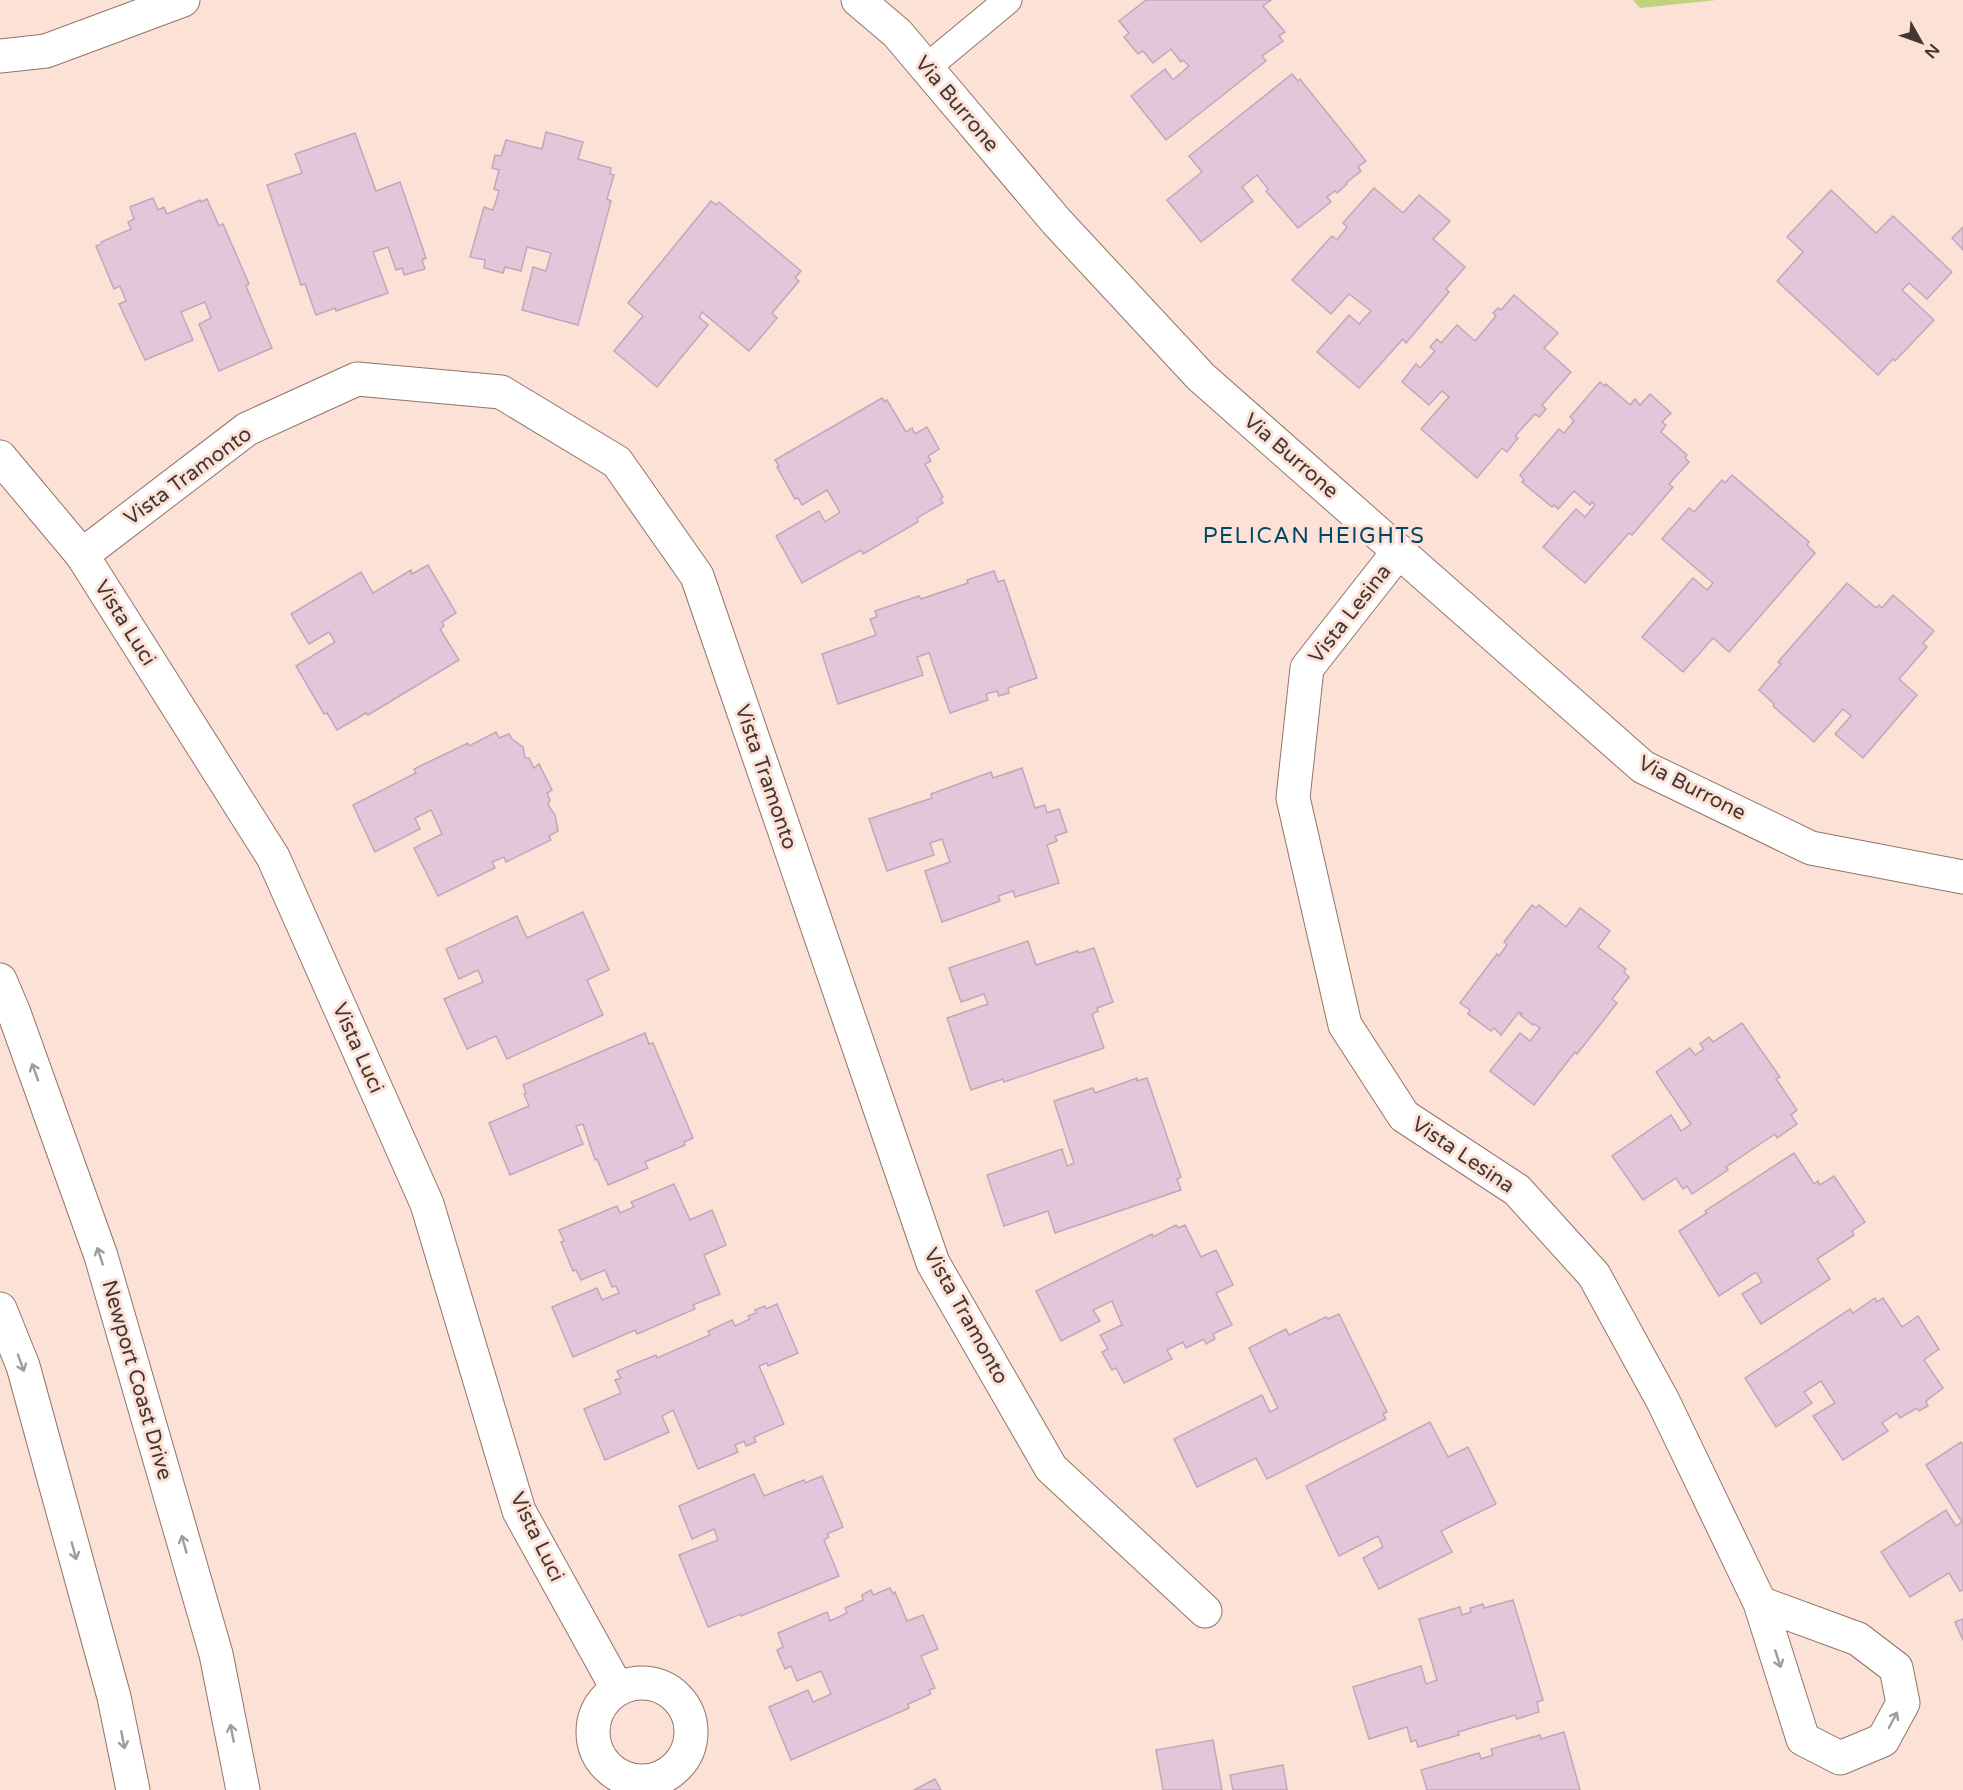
<svg xmlns="http://www.w3.org/2000/svg" width="1963" height="1790" viewBox="0 0 1963 1790" font-family="'Varela Round',sans-serif">
	<style>
		.green { fill: #c1d27f }
		.building { fill: #e2c6da; stroke: #c2a7ba; stroke-width: 1.5 }
		.lines { fill: none; stroke-linecap: round; stroke-linejoin: round }
		.service-casing { stroke: #927469; stroke-width: 29 }
		.minor-casing { stroke: #927469; stroke-width: 35 }
		.primary-casing { stroke: #927469; stroke-width: 35 }
		.service { stroke: #fff; stroke-width: 27 }
		.minor { stroke: #fff; stroke-width: 33 }
		.primary { stroke: #fff; stroke-width: 33 }
		.oneway { stroke: #a29b98 }
		.labels { text-anchor: middle; dominant-baseline: central; stroke-width: 6; stroke-linejoin: round; paint-order: stroke }
		.street-label { font-size: 21px; fill: #443732; stroke: #fce1d7 }
		.neighbourhood-label { font-size: 22px; letter-spacing: 1.5px; fill: #004665; stroke: #fce1d7 }
	</style>
	<rect width="100%" height="100%" fill="#fce1d7"/>
	<!-- green -->
	<polygon class="green" points="1633,0 1717,0 1640,8"/>
	<!-- building -->
	<g class="building">
		<polygon points="1146,0 1271,0 1263,6 1285,32 1279,36 1283,41 1262,56 1266,61 1166,140 1131,96 1165,69 1173,80 1189,66 1183,60 1181,62 1171,49 1153,63 1143,51 1138,54 1124,37 1129,33 1119,21"/>
		<polygon points="1292,74 1298,81 1300,79 1366,161 1358,167 1361,171 1346,183 1347,184 1337,193 1335,191 1327,197 1331,202 1298,228 1266,191 1268,189 1257,175 1242,187 1253,201 1201,242 1167,200 1202,172 1189,156"/>
		<polygon points="546,132 583,142 578,159 611,168 610,174 614,175 607,199 611,201 578,325 522,310 533,267 546,271 551,253 527,247 521,271 505,267 503,273 484,268 485,260 470,257 484,207 493,210 499,191 494,189 499,170 492,168 495,155 501,156 506,140 542,149"/>
		<polygon points="355,133 376,191 400,182 426,258 422,260 425,269 404,275 402,268 396,270 388,247 373,252 388,293 336,311 335,308 316,315 305,284 301,285 267,185 302,173 295,154"/>
		<polygon points="1374,188 1403,213 1419,195 1450,221 1433,239 1465,267 1446,289 1449,292 1406,343 1403,339 1359,388 1317,352 1349,315 1359,324 1371,311 1349,294 1331,314 1292,280 1332,236 1337,240 1347,227 1343,223"/>
		<polygon points="1831,190 1876,233 1893,216 1952,272 1927,299 1909,283 1902,290 1934,320 1895,361 1893,359 1878,375 1777,281 1803,252 1787,237"/>
		<polygon points="153,198 158,210 164,207 167,214 200,200 201,202 207,199 219,226 223,224 249,284 246,286 272,348 219,371 199,324 211,318 205,302 181,312 193,340 145,360 119,304 126,301 120,286 114,289 96,246 102,244 101,242 131,229 128,222 134,219 130,207"/>
		<polygon points="711,201 716,205 719,202 801,271 795,278 799,281 772,313 777,318 749,351 702,312 699,317 708,325 657,387 614,351 643,316 628,303"/>
		<polygon points="1963,227 1963,250 1952,238"/>
		<polygon points="1514,295 1558,333 1544,348 1571,372 1542,405 1546,409 1539,417 1535,414 1515,436 1518,438 1507,452 1502,448 1477,478 1421,429 1449,397 1442,391 1429,405 1402,382 1416,364 1420,368 1435,351 1430,347 1437,339 1441,343 1457,325 1475,341 1496,316 1493,313 1498,308 1501,310"/>
		<polygon points="1600,382 1605,386 1606,384 1630,405 1635,399 1640,405 1650,394 1671,413 1662,422 1666,425 1661,432 1687,455 1685,458 1689,462 1669,484 1673,487 1632,535 1629,533 1585,583 1543,547 1576,509 1585,517 1595,505 1592,502 1590,505 1574,491 1558,509 1554,505 1552,507 1522,482 1524,480 1520,475 1559,429 1564,433 1574,421 1570,417"/>
		<polygon points="882,398 885,402 887,400 906,432 912,428 915,434 927,427 939,449 928,456 931,461 925,464 943,497 940,499 943,503 917,518 918,522 863,554 861,550 802,583 776,536 819,511 825,522 840,512 827,490 802,505 798,498 795,499 777,467 779,466 775,460"/>
		<polygon points="1732,475 1809,542 1807,545 1815,553 1729,652 1713,638 1683,672 1642,637 1693,578 1707,590 1713,583 1662,539 1689,508 1694,512 1722,480 1725,483"/>
		<polygon points="428,565 456,613 442,622 444,626 440,629 459,660 368,715 366,713 337,730 327,713 324,714 296,666 335,642 329,632 309,644 291,614 361,572 373,593 411,570 412,574"/>
		<polygon points="994,571 998,582 1004,580 1037,678 1008,688 1009,693 999,696 997,691 986,694 988,700 950,713 929,653 917,657 923,675 838,704 822,654 876,635 870,619 877,617 875,611 919,596 921,599 968,583 967,580"/>
		<polygon points="1847,583 1876,608 1879,605 1882,608 1893,595 1934,631 1923,643 1927,647 1899,679 1917,695 1863,758 1835,734 1851,716 1843,709 1814,742 1773,706 1774,704 1759,690 1781,664 1778,662"/>
		<polygon points="496,732 499,738 509,734 512,739 523,747 525,758 529,758 534,768 539,764 552,790 547,793 550,800 548,805 555,815 558,831 549,836 551,840 506,862 504,857 492,862 495,868 438,896 414,848 442,834 431,810 415,818 420,829 375,852 353,805 416,773 414,769 468,743 469,746"/>
		<polygon points="1022,768 1035,808 1045,805 1047,813 1059,809 1067,832 1055,836 1057,841 1047,845 1059,883 1015,897 1013,891 998,896 1000,901 942,922 925,871 950,862 942,839 930,843 934,855 887,871 869,819 932,798 931,794 991,772 993,778"/>
		<polygon points="1532,905 1536,908 1539,905 1566,927 1580,908 1610,931 1598,947 1626,969 1624,972 1629,977 1612,999 1617,1003 1577,1054 1575,1052 1534,1105 1490,1071 1520,1033 1530,1041 1540,1028 1534,1024 1533,1025 1520,1015 1522,1014 1519,1012 1501,1035 1494,1028 1491,1031 1468,1014 1470,1010 1460,1003 1497,954 1499,956 1507,945 1504,942"/>
		<polygon points="583,912 609,970 587,980 603,1015 507,1059 496,1036 467,1049 444,999 483,982 478,970 459,979 446,949 517,916 527,938"/>
		<polygon points="1028,941 1036,965 1078,951 1079,953 1094,948 1113,1002 1097,1008 1098,1011 1092,1014 1104,1048 1004,1082 1003,1079 971,1090 947,1018 988,1004 984,994 961,1002 949,968"/>
		<polygon points="1742,1023 1780,1077 1776,1079 1797,1110 1791,1115 1797,1124 1777,1138 1775,1134 1726,1167 1728,1170 1692,1194 1687,1186 1683,1189 1676,1178 1643,1200 1612,1156 1671,1115 1681,1131 1691,1124 1656,1072 1690,1048 1695,1055 1704,1049 1700,1044 1709,1037 1713,1042"/>
		<polygon points="645,1033 649,1044 653,1043 693,1138 684,1142 685,1145 645,1162 648,1168 608,1185 597,1159 595,1160 583,1124 576,1126 583,1144 510,1175 489,1123 529,1106 524,1094 526,1093 523,1085"/>
		<polygon points="1137,1078 1137,1081 1147,1078 1181,1177 1177,1179 1181,1190 1055,1233 1048,1211 1004,1226 987,1175 1062,1149 1067,1166 1074,1163 1054,1101 1093,1088 1095,1093"/>
		<polygon points="1794,1153 1814,1184 1818,1181 1820,1185 1834,1176 1865,1222 1852,1231 1854,1235 1817,1259 1830,1279 1761,1324 1742,1294 1762,1282 1756,1272 1719,1296 1679,1231 1707,1213 1705,1211"/>
		<polygon points="674,1184 690,1220 712,1210 726,1245 704,1255 720,1294 693,1305 695,1309 637,1334 635,1330 573,1357 552,1307 597,1288 602,1300 619,1293 616,1286 612,1287 605,1270 581,1280 576,1270 573,1271 561,1242 564,1241 559,1230 617,1206 620,1213 634,1207 631,1202"/>
		<polygon points="1176,1225 1178,1228 1185,1225 1201,1257 1216,1250 1233,1285 1216,1293 1232,1325 1213,1334 1215,1339 1206,1344 1204,1339 1186,1348 1183,1342 1167,1350 1172,1359 1124,1383 1116,1368 1112,1370 1102,1352 1108,1349 1100,1335 1122,1325 1112,1301 1093,1310 1100,1321 1061,1341 1036,1291 1152,1234 1153,1237"/>
		<polygon points="1875,1298 1877,1302 1883,1298 1902,1327 1918,1316 1939,1349 1924,1360 1943,1388 1926,1401 1928,1406 1919,1411 1917,1408 1900,1418 1897,1413 1882,1423 1888,1431 1843,1460 1813,1416 1835,1403 1821,1381 1804,1392 1812,1403 1776,1427 1745,1378 1850,1309 1853,1313"/>
		<polygon points="777,1304 798,1353 768,1366 767,1363 759,1366 784,1424 754,1437 756,1442 746,1446 744,1441 735,1445 738,1452 698,1469 673,1410 662,1416 669,1432 605,1460 584,1409 621,1393 615,1380 621,1378 617,1371 656,1355 657,1358 710,1335 708,1331 732,1320 735,1326 750,1319 748,1316 756,1313 755,1310 765,1306 766,1309"/>
		<polygon points="1339,1314 1387,1412 1383,1414 1386,1419 1267,1479 1256,1458 1197,1487 1174,1439 1262,1395 1270,1412 1278,1408 1249,1348 1286,1329 1289,1335 1326,1317 1328,1319"/>
		<polygon points="1430,1422 1448,1457 1468,1447 1496,1504 1441,1531 1452,1552 1379,1589 1363,1558 1383,1547 1378,1536 1339,1556 1306,1486"/>
		<polygon points="1961,1442 1963,1445 1963,1590 1960,1591 1949,1573 1910,1597 1881,1552 1946,1510 1956,1526 1962,1522 1926,1465"/>
		<polygon points="754,1474 764,1496 804,1480 805,1483 822,1476 843,1527 827,1534 829,1537 824,1540 839,1576 741,1616 741,1614 708,1627 679,1555 718,1540 714,1529 692,1539 679,1506"/>
		<polygon points="890,1588 893,1594 895,1592 907,1621 923,1615 938,1649 921,1656 935,1688 929,1690 931,1694 908,1704 909,1708 791,1760 769,1707 808,1690 813,1702 831,1694 821,1671 797,1681 791,1666 785,1669 777,1650 783,1647 778,1633 827,1612 830,1621 847,1613 845,1608 863,1600 862,1595 871,1590 873,1595"/>
		<polygon points="1513,1600 1543,1700 1537,1702 1539,1712 1517,1719 1515,1715 1458,1732 1459,1735 1418,1747 1416,1740 1411,1742 1407,1727 1369,1739 1353,1687 1421,1666 1426,1684 1437,1680 1419,1619 1460,1607 1462,1615 1471,1612 1470,1608 1483,1604 1484,1608"/>
		<polygon points="1963,1619 1963,1640 1955,1622"/>
		<polygon points="1564,1732 1580,1790 1427,1790 1421,1770 1479,1753 1481,1759 1493,1755 1491,1749 1540,1735 1541,1739"/>
		<polygon points="1213,1740 1222,1790 1163,1790 1156,1750"/>
		<polygon points="1283,1765 1287,1790 1233,1790 1230,1775"/>
		<polygon points="935,1779 941,1790 914,1790"/>
	</g>
	<g class="lines">
		<defs>
			<polyline id="service" points="926,68 1008,0"/>
			<g id="minor">
				<polyline points="858,0 897,33 1056,221 1201,377 1643,767 1811,848 1963,877"/>
				<polyline points="0,56 46,51 183,0"/>
				<polyline points="0,457 82,555 273,857 427,1204 519,1511 617,1688"/>
				<polyline points="1399,551 1307,668 1293,798 1345,1025 1404,1116 1517,1190 1594,1275 1663,1401 1760,1603 1803,1739 1840,1758 1883,1740 1903,1703 1896,1668 1858,1639 1760,1603"/>
				<polyline points="82,555 247,429 357,379 501,392 617,462 697,576 933,1263 1051,1468 1205,1611"/>
				<circle cx="642" cy="1732" r="49"/>
			</g>
			<g id="primary">
				<polyline points="0,980 14,1013 101,1256 216,1654 243,1790"/>
				<polyline points="0,1309 23,1366 114,1697 133,1790"/>
			</g>
		</defs>
		<!-- service casing -->
		<use href="#service" class="service-casing"/>
		<!-- minor casing -->
		<use href="#minor" class="minor-casing"/>
		<!-- primary casing -->
		<use href="#primary" class="primary-casing"/>
		<!-- service -->
		<use href="#service" class="service"/>
		<!-- minor -->
		<use href="#minor" class="minor"/>
		<!-- primary -->
		<use href="#primary" class="primary"/>
	</g>
	<!-- one-way arrows -->
	<defs><path id="oneway-shaft" d="M-6 0H5M1.5-3L5.5 0L1.5 3" fill="none" stroke-width="1.6" stroke-linecap="round" stroke-linejoin="round" transform="scale(1.5)"/></defs>
	<g class="oneway">
		<use href="#oneway-shaft" transform="translate(35 1072) rotate(-110)"/>
		<use href="#oneway-shaft" transform="translate(100 1256) rotate(-108)"/>
		<use href="#oneway-shaft" transform="translate(21 1363) rotate(70)"/>
		<use href="#oneway-shaft" transform="translate(184 1544) rotate(-106)"/>
		<use href="#oneway-shaft" transform="translate(74 1551) rotate(75)"/>
		<use href="#oneway-shaft" transform="translate(1778 1659) rotate(72)"/>
		<use href="#oneway-shaft" transform="translate(1893 1720) rotate(-62)"/>
		<use href="#oneway-shaft" transform="translate(232 1733) rotate(-101)"/>
		<use href="#oneway-shaft" transform="translate(123 1740) rotate(79)"/>
	</g>
	<g class="labels">
		<!-- street labels -->
		<g class="street-label">
			<text transform="translate(957 104) rotate(50)">Via Burrone</text>
			<text transform="translate(1291 456) rotate(41)">Via Burrone</text>
			<text transform="translate(188 476) rotate(-36)">Vista Tramonto</text>
			<text transform="translate(1350 614) rotate(-52)">Vista Lesina</text>
			<text transform="translate(125 623) rotate(58)">Vista Luci</text>
			<text transform="translate(766 777) rotate(71)">Vista Tramonto</text>
			<text transform="translate(1692 788) rotate(27)">Via Burrone</text>
			<text transform="translate(358 1048) rotate(66)">Vista Luci</text>
			<text transform="translate(1463 1155) rotate(34)">Vista Lesina</text>
			<text transform="translate(966 1316) rotate(61)">Vista Tramonto</text>
			<text transform="translate(137 1380) rotate(74)">Newport Coast Drive</text>
			<text transform="translate(537 1537) rotate(64)">Vista Luci</text>
		</g>
		<!-- neighbourhood labels -->
		<g class="neighbourhood-label">
			<text x="1314" y="536">PELICAN HEIGHTS</text>
		</g>
	</g>
	<!-- north arrow -->
	<g transform="translate(1921 42) rotate(130)" stroke="#fce1d7" stroke-width="4.5" paint-order="stroke">
	<path d="M0-4.5L10 22L0 15L-10 22Z" fill="#443732"/>
	<text y="-9" font-size="16" font-weight="bold" text-anchor="middle" fill="#443732">N</text>
	</g>
</svg>
